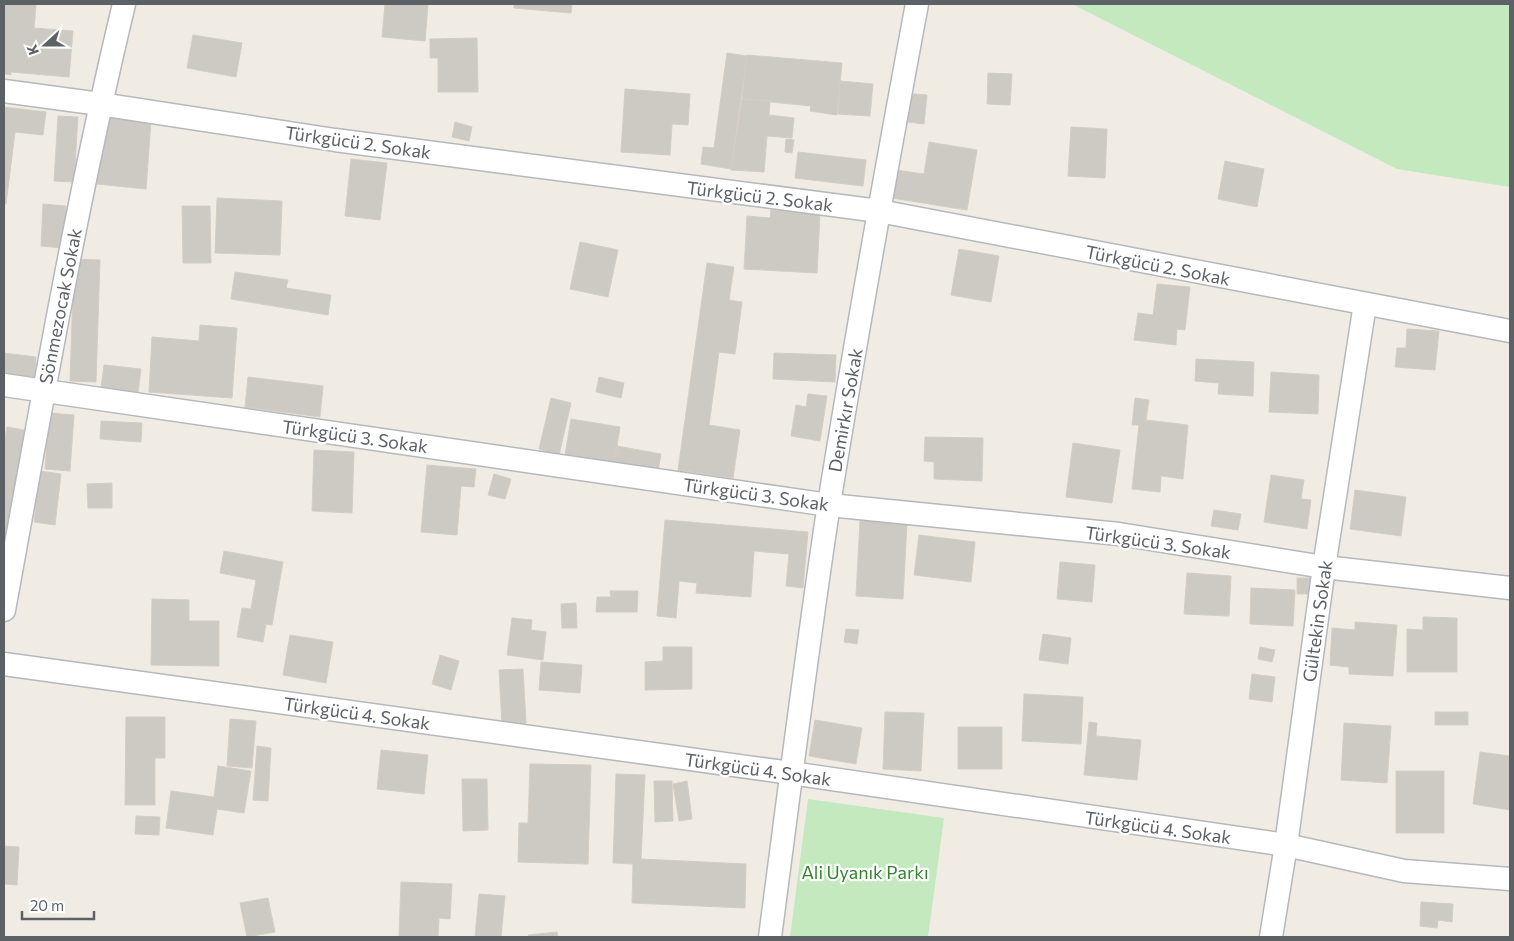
<svg xmlns="http://www.w3.org/2000/svg" width="1514" height="941" viewBox="0 0 1514 941" font-family="Commissioner,sans-serif">
	<style>
		.green { fill: #c4e9be }
		.building { fill: #cdc9c3; stroke: #d5cdc2 }
		.lines { fill: none; stroke-linecap: round; stroke-linejoin: round }
		.minor-casing { stroke: #b5b8bc; stroke-width: 25 }
		.minor { stroke: #fff; stroke-width: 22 }
		.labels { text-anchor: middle; dominant-baseline: central; stroke-width: 4.5; stroke-linejoin: round; paint-order: stroke }
		.street-label { font-size: 18px; fill: #5c6166; stroke: #fff }
		.park-label { font-size: 18px; fill: #33832d; stroke: #fff }
	</style>
	<rect width="100%" height="100%" fill="#f0ece4"/>
	<!-- green -->
	<g class="green">
		<polygon points="1072,4 1510,4 1510,187 1397,169"/>
		<polygon points="808,799 944,818 928,937 790,937"/>
	</g>
	<!-- building -->
	<g class="building">
		<polygon points="4,4 36,5 34,28 73,31 69,77 11,72 11,75 4,74"/>
		<polygon points="385,4 428,4 425,41 382,37"/>
		<polygon points="514,4 572,4 571,13 514,8"/>
		<polygon points="193,35 242,43 236,77 187,68"/>
		<polygon points="477,38 478,92 438,92 438,58 430,58 430,39"/>
		<polygon points="727,53 747,56 731,169 701,164 703,147 714,148"/>
		<polygon points="747,55 842,63 837,115 810,111 811,106 742,99"/>
		<polygon points="988,73 1012,74 1010,105 987,104"/>
		<polygon points="840,81 873,84 870,116 838,114"/>
		<polygon points="625,89 690,94 688,125 672,124 670,155 621,152"/>
		<polygon points="902,93 927,95 924,124 899,121"/>
		<polygon points="742,99 770,101 769,115 794,118 792,138 767,136 764,172 731,170"/>
		<polygon points="4,107 46,112 43,135 15,132 6,204 4,204"/>
		<polygon points="58,116 78,117 74,182 54,181"/>
		<polygon points="103,117 151,121 146,189 97,184"/>
		<polygon points="455,122 472,127 469,141 452,137"/>
		<polygon points="1071,127 1107,129 1105,178 1068,176"/>
		<polygon points="786,139 794,140 792,153 785,152"/>
		<polygon points="929,142 977,150 967,210 892,198 896,170 924,174"/>
		<polygon points="798,152 866,160 863,186 795,178"/>
		<polygon points="351,159 387,163 380,220 345,216"/>
		<polygon points="1225,161 1264,169 1257,207 1218,199"/>
		<polygon points="217,198 282,201 280,255 215,253"/>
		<polygon points="43,204 66,206 63,248 41,246"/>
		<polygon points="182,206 210,206 211,263 183,263"/>
		<polygon points="771,210 820,213 817,273 744,269 747,216 770,218"/>
		<polygon points="580,242 618,250 608,297 570,289"/>
		<polygon points="959,249 999,256 991,302 951,295"/>
		<polygon points="74,259 100,260 96,382 70,381"/>
		<polygon points="707,263 734,267 729,300 742,302 735,354 719,352 709,425 740,430 733,478 678,470"/>
		<polygon points="235,272 288,280 286,288 331,295 328,315 231,299"/>
		<polygon points="1157,284 1190,287 1185,330 1177,329 1176,345 1134,340 1138,313 1153,315"/>
		<polygon points="200,325 237,328 232,398 149,392 152,337 199,341"/>
		<polygon points="1407,329 1439,331 1435,370 1395,367 1397,348 1406,348"/>
		<polygon points="4,353 36,357 34,381 4,378"/>
		<polygon points="774,353 836,355 835,382 773,379"/>
		<polygon points="1196,359 1254,362 1253,396 1218,394 1219,383 1195,381"/>
		<polygon points="104,365 141,369 138,393 101,388"/>
		<polygon points="1271,372 1319,375 1318,414 1269,412"/>
		<polygon points="248,377 323,386 320,417 245,407"/>
		<polygon points="599,377 624,383 621,398 596,392"/>
		<polygon points="808,394 827,396 820,441 791,436 796,405 806,407"/>
		<polygon points="551,398 571,403 559,455 539,449"/>
		<polygon points="1135,398 1149,400 1146,420 1188,425 1183,479 1161,476 1160,492 1132,489 1139,425 1132,425"/>
		<polygon points="49,413 74,415 70,471 45,469"/>
		<polygon points="571,419 620,427 613,470 564,461"/>
		<polygon points="101,421 142,423 141,442 100,439"/>
		<polygon points="7,427 29,431 9,535 4,534 4,443"/>
		<polygon points="925,437 983,438 982,481 934,479 934,462 924,461"/>
		<polygon points="1073,443 1120,450 1112,503 1066,497"/>
		<polygon points="617,446 661,454 657,477 613,470"/>
		<polygon points="314,450 354,452 352,513 312,511"/>
		<polygon points="427,465 476,469 474,487 461,486 457,535 421,532"/>
		<polygon points="40,471 61,474 55,525 34,522"/>
		<polygon points="494,474 511,479 505,499 488,495"/>
		<polygon points="1271,475 1304,480 1301,499 1311,500 1307,529 1264,522"/>
		<polygon points="112,483 112,508 88,508 87,484"/>
		<polygon points="1355,490 1406,497 1401,536 1350,529"/>
		<polygon points="1214,510 1241,514 1238,530 1211,526"/>
		<polygon points="665,520 808,532 803,588 786,586 789,554 754,551 751,597 696,593 697,583 679,581 676,618 657,616"/>
		<polygon points="860,520 907,523 903,599 856,596"/>
		<polygon points="919,535 975,542 971,582 914,575"/>
		<polygon points="224,551 283,562 272,625 266,624 263,642 237,637 242,608 251,609 256,580 220,573"/>
		<polygon points="1060,562 1095,565 1092,602 1057,599"/>
		<polygon points="1187,573 1231,576 1229,616 1184,614"/>
		<rect x="1297" y="578" width="16" height="16"/>
		<polygon points="1251,588 1295,590 1293,626 1250,624"/>
		<polygon points="610,591 638,591 637,612 596,612 597,597 611,597"/>
		<polygon points="152,599 189,600 189,621 219,621 219,666 151,665"/>
		<polygon points="576,603 577,628 562,628 561,604"/>
		<polygon points="1423,617 1457,618 1457,672 1407,672 1407,629 1423,630"/>
		<polygon points="512,618 532,620 531,630 546,632 543,660 507,655"/>
		<polygon points="1355,622 1397,625 1393,676 1349,674 1349,667 1330,665 1332,628 1355,630"/>
		<polygon points="846,629 859,630 857,644 844,642"/>
		<polygon points="1043,634 1071,638 1068,664 1039,660"/>
		<polygon points="290,635 333,642 326,683 283,675"/>
		<polygon points="663,647 692,647 692,689 645,690 645,662 663,661"/>
		<polygon points="1260,647 1275,650 1272,662 1258,659"/>
		<polygon points="440,655 459,661 451,690 432,684"/>
		<polygon points="541,662 582,665 580,693 539,690"/>
		<polygon points="523,669 526,723 502,724 499,670"/>
		<polygon points="1252,674 1275,677 1272,702 1249,699"/>
		<polygon points="1024,694 1083,697 1081,744 1022,741"/>
		<polygon points="885,712 924,713 921,771 883,769"/>
		<rect x="1435" y="712" width="33" height="13"/>
		<polygon points="126,717 165,717 165,758 155,758 155,805 125,805"/>
		<polygon points="230,719 256,721 252,768 227,766"/>
		<polygon points="815,720 862,728 856,764 809,756"/>
		<polygon points="1089,722 1097,723 1096,736 1141,740 1137,780 1084,775"/>
		<polygon points="1344,723 1391,726 1387,783 1341,780"/>
		<rect x="958" y="727" width="44" height="42"/>
		<polygon points="257,746 271,748 268,801 253,800"/>
		<polygon points="381,750 428,755 424,794 377,789"/>
		<polygon points="1480,752 1510,756 1510,810 1473,804"/>
		<polygon points="530,764 591,765 588,864 518,862 519,823 528,823"/>
		<polygon points="218,766 251,771 244,813 217,809 213,835 166,828 171,791 214,797"/>
		<rect x="1396" y="771" width="48" height="62"/>
		<polygon points="616,774 645,775 641,859 746,864 745,908 632,903 633,864 613,863"/>
		<polygon points="462,779 487,779 488,830 463,831"/>
		<polygon points="654,781 672,781 673,821 655,822"/>
		<polygon points="687,781 692,819 679,821 673,784"/>
		<polygon points="136,816 160,817 159,835 135,834"/>
		<polygon points="4,846 19,847 17,885 4,884"/>
		<polygon points="401,882 452,884 450,919 439,918 438,937 399,936"/>
		<polygon points="479,894 505,896 501,937 475,937"/>
		<polygon points="268,898 275,932 247,937 240,903"/>
		<polygon points="1421,902 1453,904 1452,922 1438,920 1437,928 1420,926"/>
		<polygon points="557,932 558,937 529,937 528,935"/>
	</g>
	<g class="lines">
		<defs>
			<g id="minor">
				<polyline points="4,91 100,104 335,140 879,211 1510,331"/>
				<polyline points="4,385 829,505 1119,534 1324,567 1510,588"/>
				<path d="M4,610C41,408 76,204 124,4"/>
				<polyline points="4,664 791,773 1286,845 1404,871 1510,879"/>
				<path d="M770,937C789,793 807,648 829,504C856,337 886,170 917,4"/>
				<polyline points="1271,937 1286,845 1324,567 1365,304"/>
			</g>
		</defs>
		<!-- minor casing -->
		<use href="#minor" class="minor-casing"/>
		<!-- minor -->
		<use href="#minor" class="minor"/>
	</g>
	<g class="labels">
		<!-- street labels -->
		<g class="street-label">
			<text transform="translate(358 142) rotate(8)">Türkgücü 2. Sokak</text>
			<text transform="translate(760 196) rotate(7)">Türkgücü 2. Sokak</text>
			<text transform="translate(1158 265) rotate(11)">Türkgücü 2. Sokak</text>
			<text transform="translate(60 306) rotate(-79)">Sönmezocak Sokak</text>
			<text transform="translate(845 410) rotate(-80)">Demirkır Sokak</text>
			<text transform="translate(355 436) rotate(8)">Türkgücü 3. Sokak</text>
			<text transform="translate(756 494) rotate(8)">Türkgücü 3. Sokak</text>
			<text transform="translate(1158 542) rotate(8)">Türkgücü 3. Sokak</text>
			<text transform="translate(1317 621) rotate(-82)">Gültekin Sokak</text>
			<text transform="translate(357 713) rotate(8)">Türkgücü 4. Sokak</text>
			<text transform="translate(758 769) rotate(8)">Türkgücü 4. Sokak</text>
			<text transform="translate(1158 827) rotate(8)">Türkgücü 4. Sokak</text>
		</g>
		<!-- park labels -->
		<g class="park-label">
			<text x="865" y="872">Ali Uyanık Parkı</text>
		</g>
	</g>
	<!-- border -->
	<rect width="1514" height="941" fill="none" stroke="#5c6166" stroke-width="10"/>
	<!-- north arrow -->
	<g transform="translate(45 45) rotate(249)" stroke="#ffffff" stroke-width="4" paint-order="stroke">
	<path d="M0-4L9 19L0 12L-9 19Z" fill="#5c6166"/>
	<text y="-8" font-size="14" font-weight="bold" text-anchor="middle" fill="#5c6166">K</text>
	</g>
	<!-- scale -->
	<path d="M22 911v8h72v-8" fill="none" stroke="#5c6166" stroke-width="2.5"/>
	<text x="30" y="911" font-size="15" fill="#5c6166" stroke="#ffffff" stroke-width="4" paint-order="stroke">20 m</text>
</svg>
